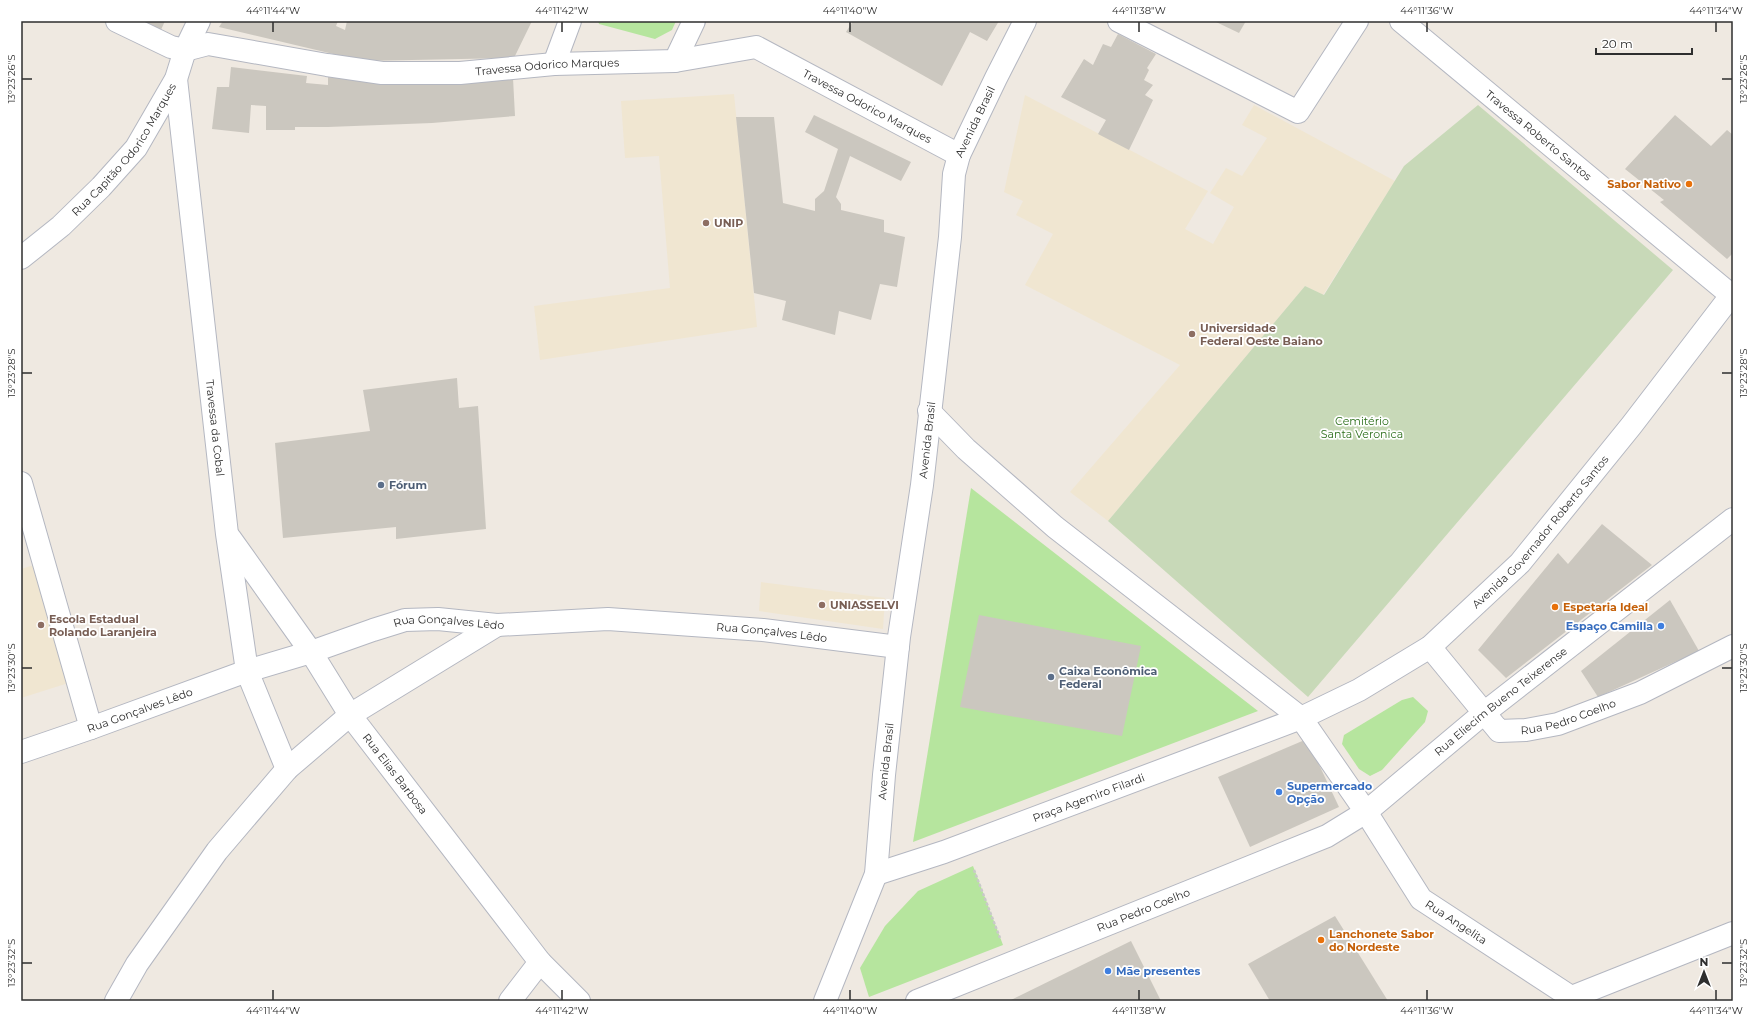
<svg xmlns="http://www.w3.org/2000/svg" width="1754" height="1022" viewBox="0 0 1754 1022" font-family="Montserrat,sans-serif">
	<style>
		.education { fill: #f0e6d1 }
		.green { fill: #b6e59e }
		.cemetery { fill: #c8d9b8 }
		.building { fill: #cbc7bf }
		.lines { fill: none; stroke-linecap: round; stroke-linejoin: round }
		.minor-casing { stroke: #b4b7c1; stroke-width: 24 }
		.path { stroke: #c9c9c9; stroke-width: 2.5; stroke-dasharray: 3 2; stroke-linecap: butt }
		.minor { stroke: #fff; stroke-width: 22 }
		.ticks { fill: none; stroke: #2e2e2e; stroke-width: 1.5 }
		.food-dot { fill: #e8710a; stroke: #fff; stroke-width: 1.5 }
		.education-dot { fill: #8d6e63; stroke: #fff; stroke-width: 1.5 }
		.service-dot { fill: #5c6f8a; stroke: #fff; stroke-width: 1.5 }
		.shop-dot { fill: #3f7fe0; stroke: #fff; stroke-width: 1.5 }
		.labels { text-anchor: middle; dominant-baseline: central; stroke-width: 3.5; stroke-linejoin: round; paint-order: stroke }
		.street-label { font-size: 11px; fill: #2e2e2e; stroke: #fff }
		.food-label { font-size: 11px; font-weight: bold; fill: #c56008; stroke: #fff; text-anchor: start }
		.education-label { font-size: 11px; font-weight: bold; fill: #785e54; stroke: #fff; text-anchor: start }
		.park-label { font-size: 11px; fill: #2c6e1b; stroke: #fff }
		.service-label { font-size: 11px; font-weight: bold; fill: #4e5e75; stroke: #fff; text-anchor: start }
		.shop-label { font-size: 11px; font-weight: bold; fill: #366cbe; stroke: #fff; text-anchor: start }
		.neatline { fill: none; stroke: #2e2e2e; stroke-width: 1.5 }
		.ticks-label { font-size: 10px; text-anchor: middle; fill: #2e2e2e }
	</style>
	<rect width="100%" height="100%" fill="#efe9e1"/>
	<!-- education -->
	<g class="education">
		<polygon points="734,94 757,327 540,360 534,306 670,288 659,156 625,158 621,101"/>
		<polygon points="1025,95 1208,191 1185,229 1213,244 1234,207 1210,193 1226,168 1242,176 1267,138 1242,125 1254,105 1395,181 1323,295 1305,286 1108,521 1070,492 1180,365 1025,285 1053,234 1016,215 1023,201 1004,192"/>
		<polygon points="44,562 78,680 21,698 21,569"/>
		<polygon points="761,582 885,598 883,629 759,611"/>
	</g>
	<!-- green -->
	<g class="green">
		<polygon points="598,21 676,21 672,30 655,39 599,24"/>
		<polygon points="971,488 1258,711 913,842"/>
		<polygon points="1413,697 1428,711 1425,722 1382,770 1370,776 1359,769 1342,744 1344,735 1402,700"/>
		<polygon points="973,866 1003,945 869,997 860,968 885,926 918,891"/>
	</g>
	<!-- cemetery -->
	<polygon class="cemetery" points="1478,105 1673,270 1308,697 1108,521 1305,286 1324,295 1404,166"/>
	<!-- building -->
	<g class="building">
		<polygon points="137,21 165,21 160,32"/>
		<polygon points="223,21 338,21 336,26 345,30 347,21 532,21 514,58 363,61 219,27"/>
		<polygon points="853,21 999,21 987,41 970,32 942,86 846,32"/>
		<polygon points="1214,21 1246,21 1239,33"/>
		<polygon points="1118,34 1156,54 1147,68 1149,70 1144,80 1153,85 1145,95 1153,100 1129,150 1098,134 1106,120 1061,97 1084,59 1093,65 1103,44 1111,47"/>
		<polygon points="231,67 307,76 306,83 328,85 328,77 431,83 513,78 515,116 432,123 328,127 295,127 295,130 266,130 266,106 251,105 249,133 212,129 217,87 229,87"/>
		<polygon points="814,115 911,162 901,181 850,156 836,197 841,204 841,210 884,220 884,232 905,237 897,287 880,284 871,320 839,311 835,335 782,320 786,301 754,293 736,117 774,117 783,203 815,211 815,199 824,191 838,149 805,132"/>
		<polygon points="1675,115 1711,146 1727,130 1733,135 1733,253 1727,259 1660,202 1664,200 1625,169"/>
		<polygon points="457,378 459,408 478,406 486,529 396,539 396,527 283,538 275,443 370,431 363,390"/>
		<polygon points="1602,524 1652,565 1506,678 1478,650 1558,553 1568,564"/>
		<polygon points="1670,600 1699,651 1598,697 1581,671"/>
		<polygon points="979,615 1141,646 1122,736 960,707"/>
		<polygon points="1307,739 1339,807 1250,847 1218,777"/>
		<polygon points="1335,916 1388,1001 1270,1001 1248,964"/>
		<polygon points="1131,941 1161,1001 1009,1001"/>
	</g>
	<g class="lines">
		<defs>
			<g id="minor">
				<path id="s1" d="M117,21L171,47L185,50L208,44L327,65L382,73H460L554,64L675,61L756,47L959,155"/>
				<polyline points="1119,21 1298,112 1357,21"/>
				<path id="s2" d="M1401,21L1731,295"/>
				<polyline points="675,61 694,21"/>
				<polyline points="554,64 570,21"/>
				<path id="s3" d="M176,79L227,534L247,671L287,769"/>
				<path id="s4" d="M21,258L61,226L101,187L136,148L176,79L185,50L199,21"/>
				<path id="s5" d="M929,411L966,449L1055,527L1301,718L1366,812L1421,899L1577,1001"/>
				<polyline points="21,483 91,728"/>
				<path id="s6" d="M230,538L311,652L350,715L540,962L579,1001"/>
				<path id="s7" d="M1430,647L1499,731L1526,730L1558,724L1640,693L1733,646"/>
				<path id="s8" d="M21,752L91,728L247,671L311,652L373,630L405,620L438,619L497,625L608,619L763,630L898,647"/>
				<path id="s9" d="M876,874L944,852L1301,718L1359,690L1430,647L1520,563L1631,426L1733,293"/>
				<polyline points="1572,997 1733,933"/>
				<polyline points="116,1001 137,964 217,851 287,769 350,715 497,625"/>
				<polyline points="510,1001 540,962"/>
				<path id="s10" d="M825,1001L876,874L884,775L899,637L922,485L950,237L954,174L959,155L996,78L1025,21"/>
				<path id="s11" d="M917,1001L1327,836L1366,812L1484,713L1733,519"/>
			</g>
		</defs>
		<!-- minor casing -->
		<use href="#minor" class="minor-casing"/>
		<!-- path -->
		<polyline class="path" points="974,870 1000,938"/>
		<!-- minor -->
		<use href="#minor" class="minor"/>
	</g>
	<!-- ticks -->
	<path class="ticks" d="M273,22V32M562,22V32M850,22V32M1139,22V32M1427,22V32M1716,22V32M22,79H32M1722,79H1732M22,373H32M1722,373H1732M22,668H32M1722,668H1732M22,963H32M1722,963H1732M273,990V1000M562,990V1000M850,990V1000M1139,990V1000M1427,990V1000M1716,990V1000"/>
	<!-- markers -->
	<g class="food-dot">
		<circle cx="1689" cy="184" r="4"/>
		<circle cx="1555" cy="607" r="4"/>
		<circle cx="1321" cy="940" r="4"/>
	</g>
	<g class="education-dot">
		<circle cx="706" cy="223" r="4"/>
		<circle cx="1192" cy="334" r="4"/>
		<circle cx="822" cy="605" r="4"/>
		<circle cx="41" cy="625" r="4"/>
	</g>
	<g class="service-dot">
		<circle cx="381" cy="485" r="4"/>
		<circle cx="1051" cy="677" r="4"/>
	</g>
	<g class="shop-dot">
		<circle cx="1661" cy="626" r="4"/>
		<circle cx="1279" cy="792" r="4"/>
		<circle cx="1108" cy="971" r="4"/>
	</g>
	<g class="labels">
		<!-- street labels -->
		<g class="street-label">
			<text stroke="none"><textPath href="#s1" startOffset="440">Travessa Odorico Marques</textPath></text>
			<text stroke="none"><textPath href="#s1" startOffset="776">Travessa Odorico Marques</textPath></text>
			<text stroke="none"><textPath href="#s10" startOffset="898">Avenida Brasil</textPath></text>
			<text stroke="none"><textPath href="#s2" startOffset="179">Travessa Roberto Santos</textPath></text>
			<text stroke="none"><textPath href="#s4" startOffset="151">Rua Capitão Odorico Marques</textPath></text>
			<text stroke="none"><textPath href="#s3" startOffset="351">Travessa da Cobal</textPath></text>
			<text stroke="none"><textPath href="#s10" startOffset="574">Avenida Brasil</textPath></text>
			<text stroke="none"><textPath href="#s9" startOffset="760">Avenida Governador Roberto Santos</textPath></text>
			<text stroke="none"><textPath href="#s8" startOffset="450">Rua Gonçalves Lêdo</textPath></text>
			<text stroke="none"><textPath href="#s8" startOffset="774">Rua Gonçalves Lêdo</textPath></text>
			<text stroke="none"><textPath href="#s11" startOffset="662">Rua Eliecim Bueno Teixerense</textPath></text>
			<text stroke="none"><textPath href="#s8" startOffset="126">Rua Gonçalves Lêdo</textPath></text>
			<text stroke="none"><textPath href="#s7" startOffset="180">Rua Pedro Coelho</textPath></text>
			<text stroke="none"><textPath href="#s10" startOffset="250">Avenida Brasil</textPath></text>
			<text stroke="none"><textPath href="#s6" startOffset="288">Rua Elias Barbosa</textPath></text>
			<text stroke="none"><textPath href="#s9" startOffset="226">Praça Agemiro Filardi</textPath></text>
			<text stroke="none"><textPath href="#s11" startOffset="244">Rua Pedro Coelho</textPath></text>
			<text stroke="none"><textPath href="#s5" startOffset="742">Rua Angelita</textPath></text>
		</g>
		<!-- food labels -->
		<g class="food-label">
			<text x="1681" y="184" text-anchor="end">Sabor Nativo</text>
			<text x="1563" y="607">Espetaria Ideal</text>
			<text x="1329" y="934">Lanchonete Sabor<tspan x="1329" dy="13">do Nordeste</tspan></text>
		</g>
		<!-- education labels -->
		<g class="education-label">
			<text x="714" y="223">UNIP</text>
			<text x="1200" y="328">Universidade<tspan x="1200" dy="13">Federal Oeste Baiano</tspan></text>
			<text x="830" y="605">UNIASSELVI</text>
			<text x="49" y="619">Escola Estadual<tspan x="49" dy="13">Rolando Laranjeira</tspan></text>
		</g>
		<!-- park labels -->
		<g class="park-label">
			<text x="1362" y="421">Cemitério<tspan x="1362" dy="13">Santa Veronica</tspan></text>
		</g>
		<!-- service labels -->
		<g class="service-label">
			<text x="389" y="485">Fórum</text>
			<text x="1059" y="671">Caixa Econômica<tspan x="1059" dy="13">Federal</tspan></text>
		</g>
		<!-- shop labels -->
		<g class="shop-label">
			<text x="1653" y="626" text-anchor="end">Espaço Camilla</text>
			<text x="1287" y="786">Supermercado<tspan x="1287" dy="13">Opção</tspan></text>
			<text x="1116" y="971">Mãe presentes</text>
		</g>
	</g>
	<!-- border -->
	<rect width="1754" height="1022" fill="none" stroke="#ffffff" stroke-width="44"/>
	<!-- north arrow -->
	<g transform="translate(1704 972)" stroke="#ffffff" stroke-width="3" paint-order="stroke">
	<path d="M0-3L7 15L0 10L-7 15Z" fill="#2e2e2e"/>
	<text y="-6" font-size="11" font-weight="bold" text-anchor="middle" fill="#2e2e2e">N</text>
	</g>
	<!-- scale -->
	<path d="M1596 48v6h96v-6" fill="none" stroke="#2e2e2e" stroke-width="2"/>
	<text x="1602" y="48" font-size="12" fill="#2e2e2e" stroke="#ffffff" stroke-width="3" paint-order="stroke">20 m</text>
	<rect x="22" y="22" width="1710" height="978" class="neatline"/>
	<g class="ticks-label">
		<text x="273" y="14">44°11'44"W</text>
		<text x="562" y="14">44°11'42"W</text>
		<text x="850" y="14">44°11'40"W</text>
		<text x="1139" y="14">44°11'38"W</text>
		<text x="1427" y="14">44°11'36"W</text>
		<text x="1716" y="14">44°11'34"W</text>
		<text transform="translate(11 79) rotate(-90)" y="4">13°23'26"S</text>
		<text transform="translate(1743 79) rotate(-90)" y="4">13°23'26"S</text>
		<text transform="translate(11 373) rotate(-90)" y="4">13°23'28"S</text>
		<text transform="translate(1743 373) rotate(-90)" y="4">13°23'28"S</text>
		<text transform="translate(11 668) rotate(-90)" y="4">13°23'30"S</text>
		<text transform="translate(1743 668) rotate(-90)" y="4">13°23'30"S</text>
		<text transform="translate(11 963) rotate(-90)" y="4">13°23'32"S</text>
		<text transform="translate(1743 963) rotate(-90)" y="4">13°23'32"S</text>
		<text x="273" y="1014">44°11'44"W</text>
		<text x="562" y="1014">44°11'42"W</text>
		<text x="850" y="1014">44°11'40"W</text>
		<text x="1139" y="1014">44°11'38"W</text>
		<text x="1427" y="1014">44°11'36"W</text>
		<text x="1716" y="1014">44°11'34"W</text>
	</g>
</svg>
